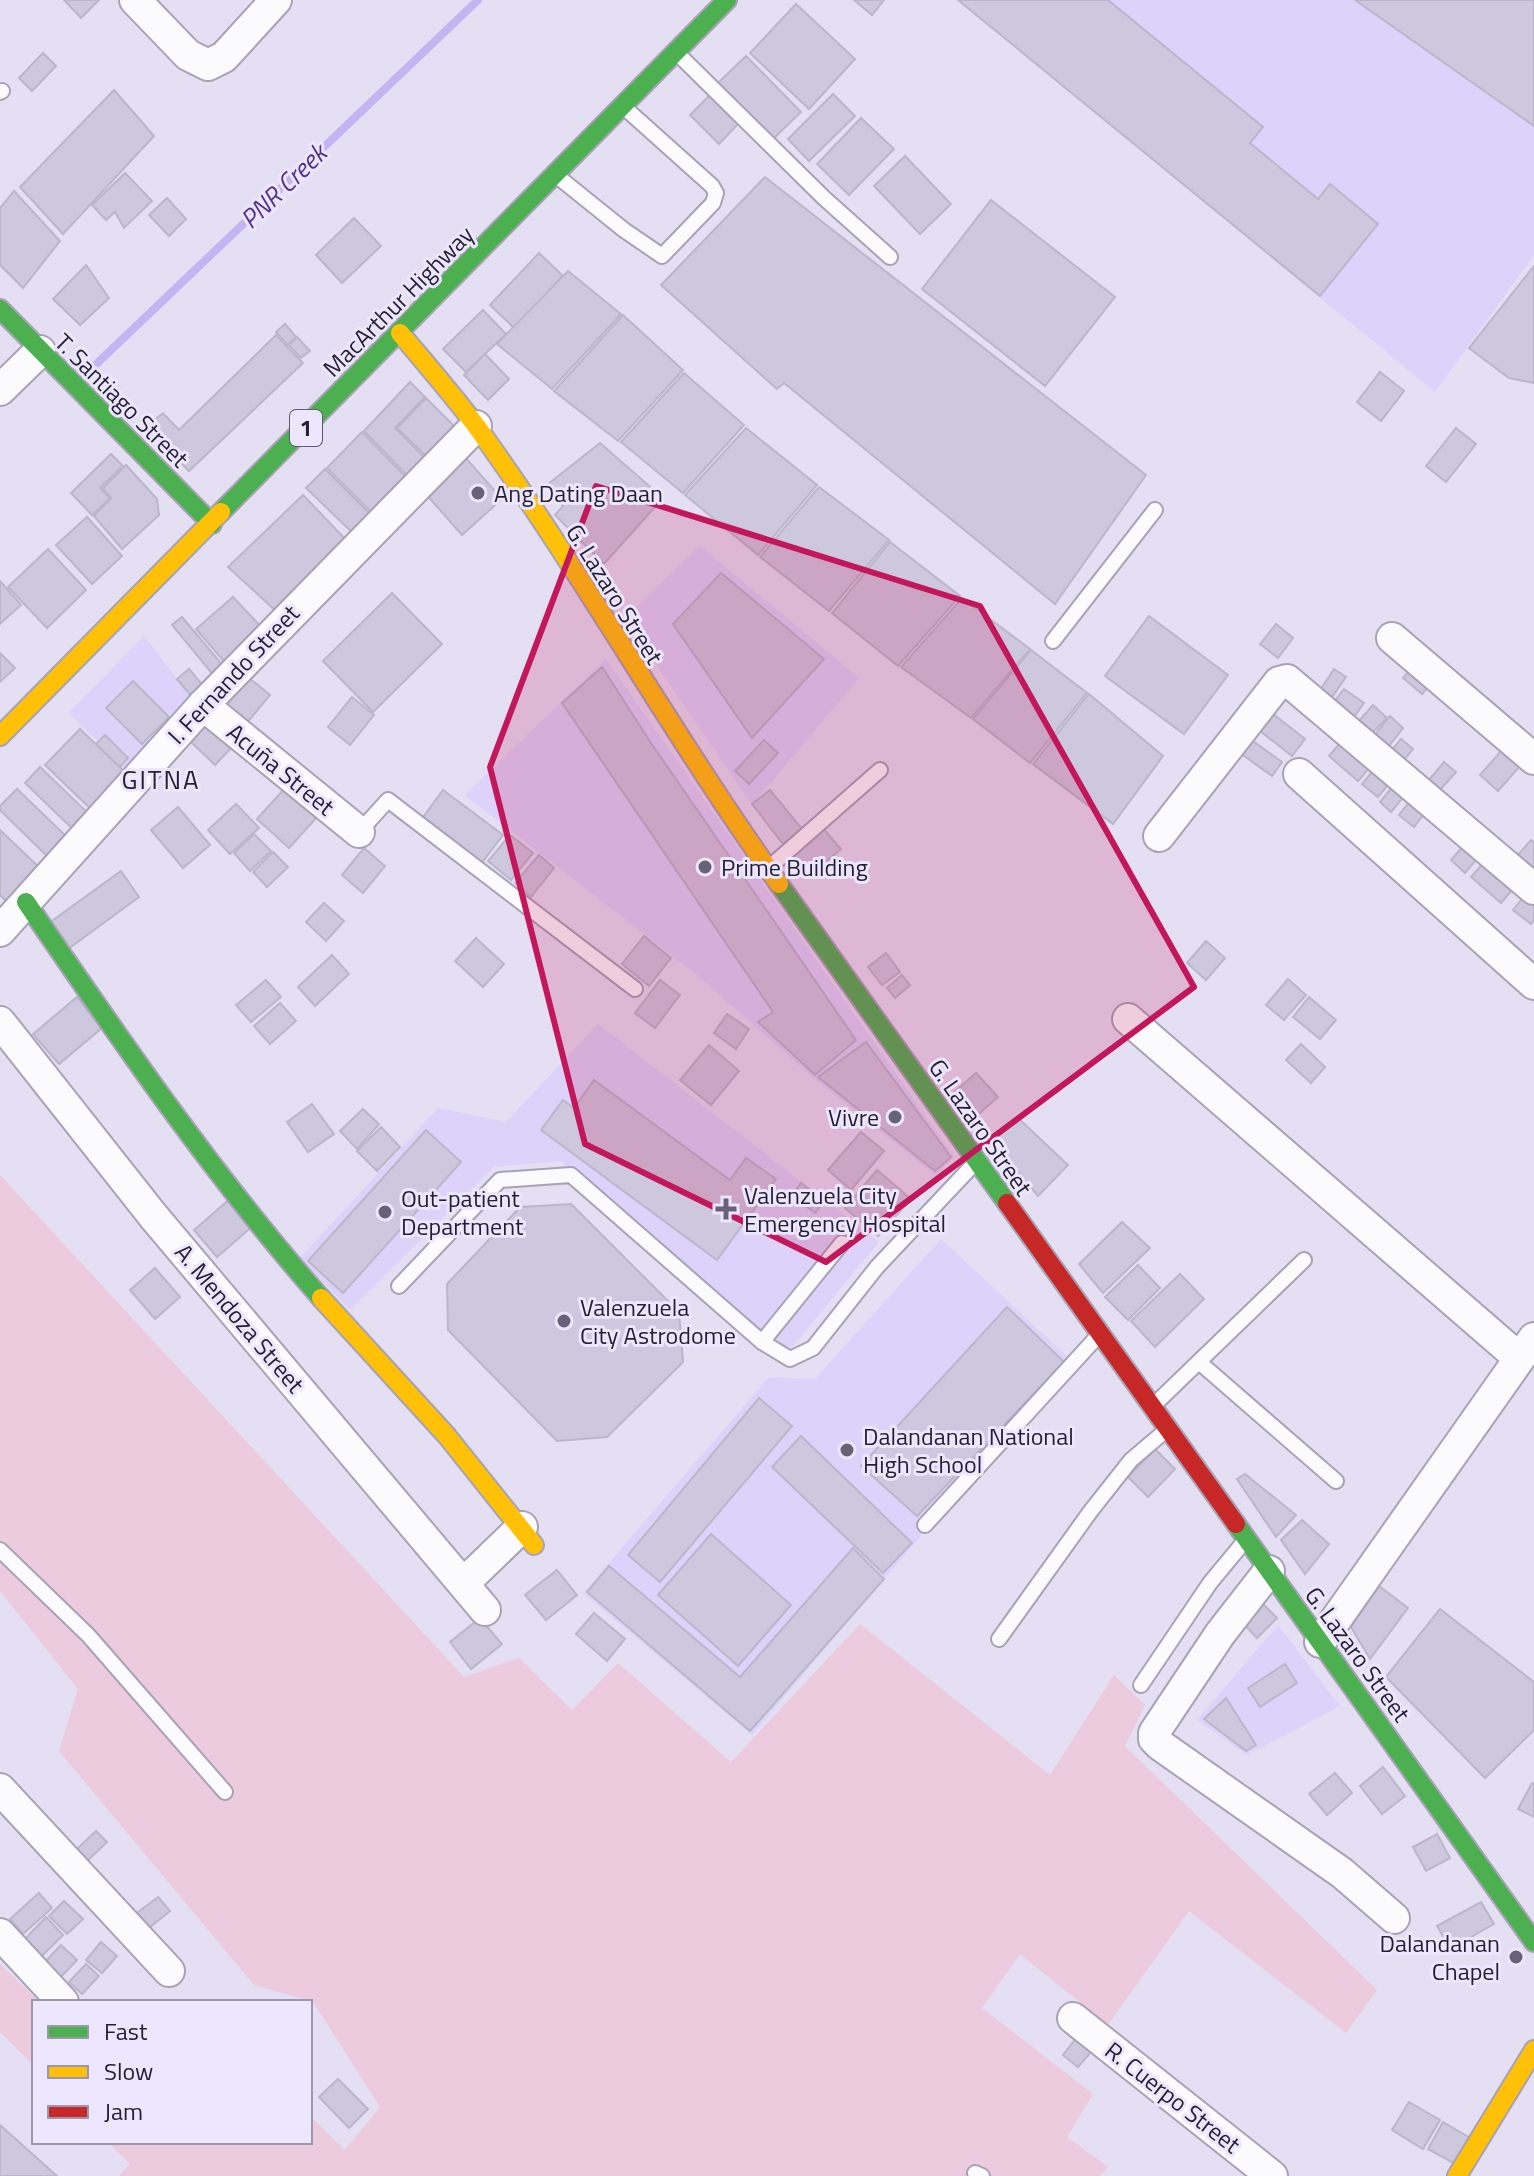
<svg xmlns="http://www.w3.org/2000/svg" width="1534" height="2176" viewBox="0 0 1534 2176" font-family="'Titillium Web',sans-serif">
	<style>
		.built { fill: #ddd3fa }
		.green { fill: #eccbde }
		.lines { fill: none; stroke-linecap: round; stroke-linejoin: round }
		.stream { stroke: #c4b4f2; stroke-width: 8 }
		.building { fill: #cec8de; stroke: #bbb6ca; stroke-width: 2 }
		.lane-casing { stroke: #a8a2b6; stroke-width: 18 }
		.street-casing { stroke: #a8a2b6; stroke-width: 34 }
		.fast-casing { stroke: #a8a2b6; stroke-width: 22 }
		.slow-casing { stroke: #a8a2b6; stroke-width: 22 }
		.jam-casing { stroke: #a8a2b6; stroke-width: 22 }
		.lane { stroke: #fbfafd; stroke-width: 14 }
		.street { stroke: #fbfafd; stroke-width: 30 }
		.fast { stroke: #4caf50; stroke-width: 18 }
		.slow { stroke: #ffc107; stroke-width: 18 }
		.jam { stroke: #c62828; stroke-width: 18 }
		.marked { fill: #c2185b; fill-opacity: 0.2; stroke: #c2185b; stroke-width: 6; stroke-linejoin: round }
		.poi-dot { fill: #686278; stroke: #ece6ff; stroke-width: 3 }
		.labels { text-anchor: middle; dominant-baseline: central; stroke-width: 6; stroke-linejoin: round; paint-order: stroke }
		.shield { fill: #ece6ff; stroke: #615b72; stroke-width: 2 }
		.shield-label { font-size: 22px; font-weight: bold; fill: #251f35 }
		.street-label { font-size: 24px; fill: #251f35; stroke: #ece6ff }
		.poi-label { font-size: 24px; fill: #251f35; stroke: #ece6ff; text-anchor: start }
		.water-label { font-size: 26px; font-style: italic; fill: #53308c; stroke: #ece6ff }
		.neighbourhood-label { font-size: 26px; letter-spacing: 2px; fill: #251f35; stroke: #ece6ff }
	</style>
	<rect width="100%" height="100%" fill="#e4dff3"/>
	<!-- built -->
	<g class="built">
		<polygon points="958,0 1355,0 1534,126 1534,255 1435,392"/>
		<polygon points="700,546 859,678 752,805 625,618"/>
		<polygon points="144,636 193,699 126,770 69,713"/>
		<polygon points="606,659 954,1157 935,1175 816,1080 697,975 465,795"/>
		<polygon points="598,1024 879,1242 793,1346 774,1348 561,1161 494,1167 350,1310 300,1258 438,1108 506,1122"/>
		<polygon points="941,1239 1072,1361 922,1522 921,1536 752,1735 583,1593 769,1377 815,1379"/>
		<polygon points="1278,1625 1340,1706 1247,1755 1197,1720"/>
	</g>
	<!-- green -->
	<g class="green">
		<polygon points="0,1175 464,1677 519,1658 572,1710 618,1663 731,1762 860,1624 1050,1775 1114,1675 1145,1705 1125,1746 1377,1990 1346,2033 1189,1911 1108,2025 1020,1954 982,2008 1093,2094 1067,2137 1108,2167 1100,2176 119,2176 130,2164 108,2142 310,2142 310,2116 345,2150 380,2107 313,2002 254,1985 59,1751 78,1689 0,1591"/>
		<polygon points="0,1964 40,2002 34,2002 34,2066 0,2032"/>
	</g>
	<g class="lines">
		<!-- stream -->
		<polyline class="stream" points="88,372 478,0"/>
	</g>
	<!-- building -->
	<g class="building">
		<polygon points="64,0 99,0 81,18"/>
		<polygon points="854,0 884,0 872,15"/>
		<polygon points="958,0 1108,0 1263,127 1250,143 1318,199 1330,184 1378,224 1320,296"/>
		<polygon points="1355,0 1534,0 1534,126"/>
		<polygon points="796,4 855,59 809,109 750,53"/>
		<polygon points="43,53 56,66 32,91 19,78"/>
		<polygon points="746,56 801,112 773,139 718,83"/>
		<polygon points="114,90 154,136 63,234 20,187"/>
		<polygon points="833,94 855,116 809,161 788,139"/>
		<polygon points="710,95 738,124 719,144 690,115"/>
		<polygon points="861,118 894,149 849,195 817,164"/>
		<polygon points="905,156 951,204 920,234 874,186"/>
		<polygon points="125,173 152,201 124,228 115,212 106,220 92,205"/>
		<polygon points="765,177 1146,475 1055,604 784,383 777,389 661,285"/>
		<polygon points="14,191 60,241 23,288 0,265 0,208"/>
		<polygon points="167,198 186,219 169,236 149,215"/>
		<polygon points="991,200 1115,297 1045,386 922,289"/>
		<polygon points="354,218 381,246 342,283 316,255"/>
		<polygon points="539,253 563,276 514,328 490,305"/>
		<polygon points="86,265 109,298 80,325 53,299"/>
		<polygon points="1534,266 1534,383 1509,378 1469,348"/>
		<polygon points="568,271 621,314 552,389 497,344"/>
		<polygon points="483,310 506,334 466,372 443,349"/>
		<polygon points="623,315 683,370 618,441 554,391"/>
		<polygon points="285,324 296,337 288,345 276,332"/>
		<polygon points="276,335 303,363 189,471 146,427 163,413 179,430"/>
		<polygon points="297,337 310,351 301,358 289,345"/>
		<polygon points="485,354 509,379 488,400 464,375"/>
		<polygon points="1380,372 1404,391 1381,421 1357,402"/>
		<polygon points="684,373 744,425 683,493 621,442"/>
		<polygon points="410,382 425,397 395,428 424,457 407,475 364,431"/>
		<polygon points="426,398 456,428 427,457 397,428"/>
		<polygon points="746,428 817,485 758,555 685,495"/>
		<polygon points="1456,428 1476,444 1446,482 1426,466"/>
		<polygon points="362,432 406,477 371,512 327,468"/>
		<polygon points="600,443 663,498 604,564 555,515 563,506 547,485"/>
		<polygon points="111,454 123,466 100,488 110,498 92,515 71,493"/>
		<polygon points="464,456 502,499 462,535 424,492"/>
		<polygon points="126,465 157,499 159,515 122,549 94,516 111,498 103,488"/>
		<polygon points="325,469 372,516 354,534 306,488"/>
		<polygon points="819,487 889,540 829,611 760,557"/>
		<polygon points="303,495 348,542 277,612 228,567"/>
		<polygon points="87,517 122,556 92,584 56,545"/>
		<polygon points="890,542 960,596 898,666 832,613"/>
		<polygon points="48,549 86,590 47,628 8,587"/>
		<polygon points="721,573 824,659 752,738 673,624"/>
		<polygon points="0,581 21,605 0,624"/>
		<polygon points="392,593 442,644 373,712 323,661"/>
		<polygon points="233,597 267,633 229,667 196,629"/>
		<polygon points="962,598 1030,649 971,718 901,667"/>
		<polygon points="1149,616 1228,675 1184,734 1105,676"/>
		<polygon points="182,617 225,668 214,676 172,625"/>
		<polygon points="1276,624 1293,638 1278,658 1260,644"/>
		<polygon points="1031,650 1087,693 1030,763 973,719"/>
		<polygon points="0,653 15,668 0,682"/>
		<polygon points="1417,662 1436,678 1422,694 1403,678"/>
		<polygon points="602,667 651,743 856,1040 815,1075 758,1022 773,1012 562,703"/>
		<polygon points="189,669 205,688 193,698 177,679"/>
		<polygon points="1334,669 1346,677 1330,700 1319,692"/>
		<polygon points="249,678 270,695 246,724 225,707"/>
		<polygon points="133,681 169,717 142,744 106,708"/>
		<polygon points="1344,689 1364,703 1354,717 1334,702"/>
		<polygon points="1089,694 1163,756 1113,824 1033,764"/>
		<polygon points="352,697 374,715 350,745 328,727"/>
		<polygon points="1373,705 1387,718 1371,734 1358,722"/>
		<polygon points="1273,714 1305,739 1292,756 1260,731"/>
		<polygon points="1390,716 1403,728 1388,747 1374,736"/>
		<polygon points="211,719 236,743 215,765 190,741"/>
		<polygon points="80,729 128,775 93,811 45,765"/>
		<polygon points="105,735 128,758 120,767 96,744"/>
		<polygon points="1347,735 1376,760 1358,781 1329,756"/>
		<polygon points="1250,739 1282,762 1272,776 1240,753"/>
		<polygon points="1401,739 1413,749 1404,760 1392,750"/>
		<polygon points="764,740 778,753 749,784 735,771"/>
		<polygon points="1510,741 1528,757 1498,791 1480,775"/>
		<polygon points="1380,762 1396,775 1378,797 1362,784"/>
		<polygon points="1444,762 1456,772 1439,791 1428,781"/>
		<polygon points="40,767 92,817 77,833 25,783"/>
		<polygon points="1399,779 1410,789 1391,812 1380,802"/>
		<polygon points="285,788 317,817 289,848 257,819"/>
		<polygon points="17,789 71,841 51,860 0,810 0,806"/>
		<polygon points="443,790 503,835 480,865 421,820"/>
		<polygon points="770,790 802,829 783,844 752,804"/>
		<polygon points="1417,792 1432,803 1414,827 1399,815"/>
		<polygon points="236,804 259,828 230,854 208,830"/>
		<polygon points="178,807 210,845 183,868 151,830"/>
		<polygon points="820,825 841,849 809,877 788,853"/>
		<polygon points="0,830 40,868 7,902 0,895"/>
		<polygon points="254,834 271,851 250,871 234,853"/>
		<polygon points="510,835 533,853 511,880 488,861"/>
		<polygon points="1472,836 1486,848 1465,873 1451,860"/>
		<polygon points="1531,840 1534,842 1534,869 1516,857"/>
		<polygon points="364,848 385,866 363,893 342,875"/>
		<polygon points="273,852 288,867 267,887 253,872"/>
		<polygon points="539,855 554,868 531,897 515,883"/>
		<polygon points="1489,857 1518,883 1501,903 1471,877"/>
		<polygon points="121,871 139,897 64,952 49,923"/>
		<polygon points="1529,890 1534,894 1534,920 1531,924 1513,910"/>
		<polygon points="324,903 344,921 326,941 306,922"/>
		<polygon points="644,936 671,958 649,986 622,964"/>
		<polygon points="476,938 504,964 483,987 455,961"/>
		<polygon points="1206,941 1225,958 1206,980 1187,963"/>
		<polygon points="886,953 900,972 882,985 868,967"/>
		<polygon points="332,955 349,974 315,1006 298,987"/>
		<polygon points="902,975 910,985 895,998 887,988"/>
		<polygon points="1288,979 1306,995 1284,1020 1266,1005"/>
		<polygon points="266,980 281,997 251,1022 236,1005"/>
		<polygon points="660,980 680,995 655,1028 635,1013"/>
		<polygon points="77,997 102,1028 59,1064 33,1034"/>
		<polygon points="1309,997 1336,1020 1320,1039 1293,1017"/>
		<polygon points="280,1003 296,1021 270,1044 254,1026"/>
		<polygon points="727,1014 749,1029 736,1049 714,1033"/>
		<polygon points="866,1042 951,1157 935,1171 818,1077"/>
		<polygon points="1301,1044 1325,1067 1311,1083 1286,1060"/>
		<polygon points="709,1045 739,1071 711,1105 680,1080"/>
		<polygon points="976,1073 998,1097 973,1119 952,1094"/>
		<polygon points="594,1080 730,1180 746,1158 776,1179 717,1260 541,1130 563,1100 574,1108"/>
		<polygon points="312,1104 334,1134 308,1152 287,1122"/>
		<polygon points="363,1109 379,1124 357,1149 340,1131"/>
		<polygon points="1017,1117 1068,1165 1038,1196 993,1142"/>
		<polygon points="381,1127 400,1147 377,1171 357,1151"/>
		<polygon points="426,1130 461,1162 343,1293 308,1261"/>
		<polygon points="861,1132 884,1151 851,1190 828,1170"/>
		<polygon points="877,1170 911,1199 878,1236 845,1208"/>
		<polygon points="801,1183 824,1201 815,1213 792,1195"/>
		<polygon points="231,1198 254,1225 217,1257 194,1230"/>
		<polygon points="571,1204 679,1312 683,1362 607,1437 557,1441 448,1330 447,1284 520,1207"/>
		<polygon points="1122,1222 1150,1248 1103,1293 1079,1264"/>
		<polygon points="1138,1265 1160,1288 1128,1320 1105,1297"/>
		<polygon points="155,1268 180,1297 155,1319 130,1290"/>
		<polygon points="1180,1274 1204,1299 1155,1347 1131,1321"/>
		<polygon points="1007,1307 1064,1362 917,1516 861,1466"/>
		<polygon points="759,1398 792,1426 660,1582 628,1555"/>
		<polygon points="801,1436 912,1543 883,1573 772,1467"/>
		<polygon points="1155,1449 1175,1469 1148,1497 1128,1477"/>
		<polygon points="1245,1474 1296,1515 1276,1537 1237,1479"/>
		<polygon points="1302,1520 1329,1544 1305,1574 1281,1540"/>
		<polygon points="711,1534 791,1605 738,1666 658,1595"/>
		<polygon points="853,1548 884,1579 750,1731 587,1592 609,1566 740,1677"/>
		<polygon points="557,1570 577,1595 546,1620 525,1595"/>
		<polygon points="1379,1586 1408,1608 1370,1659 1351,1627"/>
		<polygon points="1260,1601 1277,1618 1257,1638 1240,1620"/>
		<polygon points="1440,1609 1534,1682 1534,1730 1485,1778 1386,1677"/>
		<polygon points="594,1613 625,1639 607,1661 576,1634"/>
		<polygon points="480,1618 502,1644 471,1669 450,1642"/>
		<polygon points="1285,1664 1297,1683 1260,1707 1248,1688"/>
		<polygon points="1226,1698 1256,1745 1246,1751 1204,1719"/>
		<polygon points="1383,1767 1405,1796 1382,1814 1360,1786"/>
		<polygon points="1335,1773 1352,1793 1327,1815 1309,1794"/>
		<polygon points="1532,1783 1534,1784 1534,1817 1518,1809"/>
		<polygon points="96,1831 107,1842 85,1863 74,1852"/>
		<polygon points="1437,1834 1450,1858 1426,1871 1413,1847"/>
		<polygon points="39,1893 52,1908 23,1934 10,1919"/>
		<polygon points="158,1897 170,1911 145,1931 133,1916"/>
		<polygon points="64,1901 83,1919 67,1934 49,1916"/>
		<polygon points="1481,1902 1494,1924 1450,1949 1437,1926"/>
		<polygon points="46,1917 63,1935 42,1956 25,1939"/>
		<polygon points="101,1942 117,1956 102,1973 86,1960"/>
		<polygon points="61,1945 77,1960 59,1979 43,1964"/>
		<polygon points="86,1964 99,1976 82,1994 69,1982"/>
		<polygon points="1080,2033 1096,2046 1078,2067 1063,2055"/>
		<polygon points="338,2079 368,2109 349,2128 319,2097"/>
		<polygon points="1409,2102 1440,2120 1423,2149 1392,2130"/>
		<polygon points="1443,2122 1472,2139 1457,2165 1428,2149"/>
		<polygon points="0,2125 57,2176 0,2176"/>
	</g>
	<g class="lines">
		<defs>
			<g id="lane">
				<polyline points="679,55 824,198 890,257"/>
				<polyline points="0,92 2,91"/>
				<polyline points="557,176 624,230 662,256 713,203 716,193 712,186 626,109"/>
				<polyline points="1053,641 1155,510"/>
				<polyline points="359,832 388,800 635,989"/>
				<polyline points="772,865 880,770"/>
				<polyline points="399,1286 500,1180 571,1175 762,1342 790,1359 813,1348 877,1267 973,1165"/>
				<polyline points="762,1342 842,1243"/>
				<polyline points="1199,1362 1336,1481"/>
				<polyline points="1155,1404 1304,1260"/>
				<polyline points="925,1525 1097,1337"/>
				<polyline points="0,1550 88,1635 225,1792"/>
				<polyline points="999,1639 1090,1512 1131,1460 1164,1432"/>
				<polyline points="1141,1685 1210,1583 1243,1543"/>
				<polyline points="975,2173 982,2176"/>
			</g>
			<g id="street">
				<polyline points="135,0 188,55 208,65 224,57 276,0"/>
				<polyline points="0,390 40,351"/>
				<polyline points="1392,638 1534,759"/>
				<polyline points="203,705 359,832"/>
				<polyline points="1299,774 1534,984"/>
				<polyline points="1159,836 1279,682 1287,680 1534,889"/>
				<polyline points="0,931 203,705 476,426"/>
				<polyline points="1128,1019 1519,1358"/>
				<polyline points="0,1022 154,1217 485,1610"/>
				<polyline points="1269,1571 1220,1634 1154,1733 1154,1739 1160,1745 1342,1873 1394,1918"/>
				<polyline points="464,1583 522,1527"/>
				<polyline points="1320,1642 1534,1338"/>
				<polyline points="0,1789 169,1971"/>
				<polyline points="0,1934 63,2002"/>
				<polyline points="1073,2018 1272,2176"/>
			</g>
			<g id="fast">
				<polyline points="0,309 212,524"/>
				<polyline points="221,512 727,0"/>
				<polyline points="779,884 1007,1203"/>
				<path d="M26,902C119,1038 212,1174 321,1298"/>
				<polyline points="1236,1524 1534,1942"/>
			</g>
			<g id="slow">
				<path d="M400,333C426,364 453,395 477,427C584,575 673,736 779,884"/>
				<polyline points="0,736 221,512"/>
				<polyline points="321,1298 447,1436 534,1545"/>
				<polyline points="1457,2176 1534,2050"/>
			</g>
			<polyline id="jam" points="1007,1203 1236,1524"/>
		</defs>
		<!-- lane casing -->
		<use href="#lane" class="lane-casing"/>
		<!-- street casing -->
		<use href="#street" class="street-casing"/>
		<!-- fast casing -->
		<use href="#fast" class="fast-casing"/>
		<!-- slow casing -->
		<use href="#slow" class="slow-casing"/>
		<!-- jam casing -->
		<use href="#jam" class="jam-casing"/>
		<!-- lane -->
		<use href="#lane" class="lane"/>
		<!-- street -->
		<use href="#street" class="street"/>
		<!-- fast -->
		<use href="#fast" class="fast"/>
		<!-- slow -->
		<use href="#slow" class="slow"/>
		<!-- jam -->
		<use href="#jam" class="jam"/>
	</g>
	<!-- marked area -->
	<path class="marked" d="M596,486L980,606L1194,987L826,1262L585,1144L490,767Z"/>
	<!-- markers -->
	<g class="poi-dot">
		<circle cx="478" cy="493" r="8"/>
		<circle cx="705" cy="867" r="8"/>
		<circle cx="895" cy="1117" r="8"/>
		<path d="M722 1197h8v8h8v8h-8v8h-8v-8h-8v-8h8z"/>
		<circle cx="385" cy="1212" r="8"/>
		<circle cx="564" cy="1321" r="8"/>
		<circle cx="847" cy="1450" r="8"/>
		<circle cx="1516" cy="1957" r="8"/>
	</g>
	<g class="labels">
		<!-- shield labels -->
		<rect class="shield" x="290" y="410" width="32" height="36" rx="6"/>
		<g class="shield-label">
			<text x="306" y="428">1</text>
		</g>
		<!-- street labels -->
		<g class="street-label">
			<text transform="translate(398 301) rotate(-45)">MacArthur Highway</text>
			<text transform="translate(122 400) rotate(45)">T. Santiago Street</text>
			<text transform="translate(615 594) rotate(58)">G. Lazaro Street</text>
			<text transform="translate(233 674) rotate(-47)">I. Fernando Street</text>
			<text transform="translate(281 769) rotate(39)">Acuña Street</text>
			<text transform="translate(981 1127) rotate(55)">G. Lazaro Street</text>
			<text transform="translate(240 1318) rotate(50)">A. Mendoza Street</text>
			<text transform="translate(1358 1654) rotate(54)">G. Lazaro Street</text>
			<text transform="translate(1173 2097) rotate(38)">R. Cuerpo Street</text>
		</g>
		<!-- poi labels -->
		<g class="poi-label">
			<text x="494" y="493">Ang Dating Daan</text>
			<text x="721" y="867">Prime Building</text>
			<text x="879" y="1117" text-anchor="end">Vivre</text>
			<text x="744" y="1195">Valenzuela City<tspan x="744" dy="28">Emergency Hospital</tspan></text>
			<text x="401" y="1198">Out-patient<tspan x="401" dy="28">Department</tspan></text>
			<text x="580" y="1307">Valenzuela<tspan x="580" dy="28">City Astrodome</tspan></text>
			<text x="863" y="1436">Dalandanan National<tspan x="863" dy="28">High School</tspan></text>
			<text x="1500" y="1943" text-anchor="end">Dalandanan<tspan x="1500" dy="28">Chapel</tspan></text>
		</g>
		<!-- water labels -->
		<g class="water-label">
			<text transform="translate(283 186) rotate(-44)">PNR Creek</text>
		</g>
		<!-- neighbourhood labels -->
		<g class="neighbourhood-label">
			<text x="161" y="779">GITNA</text>
		</g>
	</g>
	<!-- legend -->
	<rect x="32" y="2000" width="280" height="144" fill="#ece6ff" stroke="#9c96ae" stroke-width="2"/>
	<rect x="48" y="2026" width="40" height="12" fill="#4caf50" stroke="#9c96ae" stroke-width="2"/>
	<text x="104" y="2040" font-size="24" fill="#251f35">Fast</text>
	<rect x="48" y="2066" width="40" height="12" fill="#ffc107" stroke="#9c96ae" stroke-width="2"/>
	<text x="104" y="2080" font-size="24" fill="#251f35">Slow</text>
	<rect x="48" y="2106" width="40" height="12" fill="#c62828" stroke="#9c96ae" stroke-width="2"/>
	<text x="104" y="2120" font-size="24" fill="#251f35">Jam</text>
</svg>
